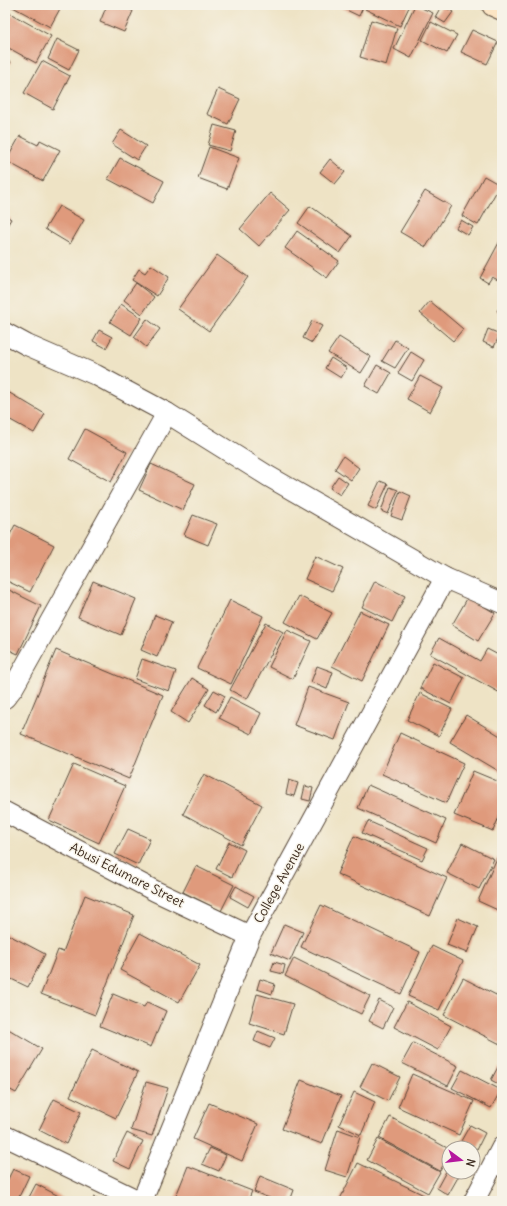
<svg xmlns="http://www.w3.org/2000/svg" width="507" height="1206" viewBox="0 0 507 1206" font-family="Delius,sans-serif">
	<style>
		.building { fill: #df9a7b }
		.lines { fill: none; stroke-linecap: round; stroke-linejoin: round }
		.street-casing { stroke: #564637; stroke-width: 22 }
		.secondary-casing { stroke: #564637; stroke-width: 24 }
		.street { stroke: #fff; stroke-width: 20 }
		.secondary { stroke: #fce5c4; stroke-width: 22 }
		.labels { text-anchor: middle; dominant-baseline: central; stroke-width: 3; stroke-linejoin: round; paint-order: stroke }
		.street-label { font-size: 13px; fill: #3b2a1e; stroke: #f7f3e8 }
	</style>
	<rect width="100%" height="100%" fill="#f7f3e8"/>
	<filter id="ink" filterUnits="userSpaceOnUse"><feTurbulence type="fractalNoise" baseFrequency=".025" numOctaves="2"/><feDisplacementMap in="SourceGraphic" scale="8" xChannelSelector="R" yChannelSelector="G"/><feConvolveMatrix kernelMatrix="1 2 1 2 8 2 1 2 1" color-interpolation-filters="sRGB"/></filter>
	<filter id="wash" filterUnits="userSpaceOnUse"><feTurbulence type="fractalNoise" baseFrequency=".012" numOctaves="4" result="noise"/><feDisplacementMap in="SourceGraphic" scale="16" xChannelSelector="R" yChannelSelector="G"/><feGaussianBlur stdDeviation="0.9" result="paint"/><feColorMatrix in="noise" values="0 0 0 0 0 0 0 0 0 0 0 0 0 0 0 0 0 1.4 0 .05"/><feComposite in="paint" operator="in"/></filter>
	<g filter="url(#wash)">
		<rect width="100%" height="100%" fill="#eee3c5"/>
		<g id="blocks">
			<!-- building -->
			<g class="building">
				<polygon points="12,5 62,5 50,27 11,6"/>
				<polygon points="107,5 118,5 133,11 124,32 100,22"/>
				<polygon points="336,5 364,5 359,16"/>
				<polygon points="366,5 410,5 400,26 365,9"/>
				<polygon points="415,5 433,13 411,58 394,49"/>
				<polygon points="442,5 453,12 445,23 435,17"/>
				<polygon points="6,11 51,36 36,63 5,46 5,13"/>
				<polygon points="371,20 397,28 386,65 360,57"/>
				<polygon points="431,22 457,35 447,53 422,40"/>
				<polygon points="472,30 498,42 487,64 461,52"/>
				<polygon points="57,39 79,50 69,70 48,59"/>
				<polygon points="5,58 11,62 5,71"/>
				<polygon points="42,61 70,76 53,109 24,93"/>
				<polygon points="218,89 240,99 228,124 207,114"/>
				<polygon points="214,125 236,131 230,151 208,145"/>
				<polygon points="121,130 146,146 137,160 112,144"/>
				<polygon points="20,136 38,145 40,140 60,150 43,181 6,161"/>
				<polygon points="209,147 239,158 227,189 198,178"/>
				<polygon points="120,158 164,181 153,203 108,179"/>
				<polygon points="330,159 345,172 335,184 320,172"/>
				<polygon points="484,176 500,185 478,225 462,216"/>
				<polygon points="425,191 451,206 426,247 400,232"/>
				<polygon points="270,193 290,210 259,246 240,229"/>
				<polygon points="59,206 84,220 70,244 45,229"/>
				<polygon points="310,206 352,236 340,253 298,223"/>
				<polygon points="5,215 11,219 5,229"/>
				<polygon points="461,220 473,227 468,235 456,228"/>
				<polygon points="297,231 339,261 327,278 285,248"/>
				<polygon points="502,237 502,282 492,277 488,283 480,278"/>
				<polygon points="217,255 248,277 209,331 178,309"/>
				<polygon points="151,265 169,277 157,296 132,280 139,269 145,273"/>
				<polygon points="136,283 154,297 142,314 124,300"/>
				<polygon points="430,301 463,329 453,341 420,313"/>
				<polygon points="502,303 502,314 497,311"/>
				<polygon points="121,304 142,318 131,335 110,322"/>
				<polygon points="147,319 160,329 146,347 134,337"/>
				<polygon points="312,321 322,326 312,343 303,338"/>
				<polygon points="488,329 500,334 494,347 483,342"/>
				<polygon points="99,330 112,337 106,348 93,341"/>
				<polygon points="339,337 371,357 361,373 328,353"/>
				<polygon points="395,340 408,348 395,368 382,361"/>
				<polygon points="411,352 424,360 412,381 398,373"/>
				<polygon points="331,358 347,368 341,378 325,368"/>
				<polygon points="377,365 391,373 379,394 365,386"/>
				<polygon points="420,376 443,388 430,412 407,399"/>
				<polygon points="8,392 45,414 34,433 5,417 5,399"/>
				<polygon points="85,429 127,452 111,482 69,459"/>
				<polygon points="343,456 359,468 351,480 335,469"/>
				<polygon points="151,464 195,484 183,510 139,490"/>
				<polygon points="338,476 348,483 340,495 330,488"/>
				<polygon points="380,481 388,484 376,510 368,506"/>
				<polygon points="390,487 398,490 388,514 381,511"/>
				<polygon points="400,491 411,496 402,520 391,516"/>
				<polygon points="193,515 217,524 208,545 184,535"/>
				<polygon points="15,525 54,545 30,592 5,580 5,544"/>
				<polygon points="315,556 343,569 332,591 305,579"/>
				<polygon points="93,581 136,599 121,635 78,617"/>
				<polygon points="375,581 405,596 392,622 362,607"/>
				<polygon points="5,588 41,606 18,654 5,648"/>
				<polygon points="299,596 332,613 317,639 285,622"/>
				<polygon points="468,597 495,613 478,641 452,625"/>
				<polygon points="230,600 263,616 231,684 197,668"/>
				<polygon points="360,611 389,625 362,681 332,666"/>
				<polygon points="155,615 172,622 157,657 141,650"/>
				<polygon points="266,623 283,632 247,699 230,690"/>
				<polygon points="287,630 311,641 293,679 269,667"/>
				<polygon points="439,638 480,661 487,649 502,657 502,694 430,654"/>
				<polygon points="56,650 163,695 129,779 21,734"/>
				<polygon points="142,659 176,671 169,691 135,679"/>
				<polygon points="433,662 464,678 451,704 420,688"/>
				<polygon points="317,666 333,672 327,689 311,682"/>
				<polygon points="192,678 209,689 188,723 171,712"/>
				<polygon points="308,687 349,702 335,740 294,725"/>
				<polygon points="214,690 225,696 216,712 205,705"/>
				<polygon points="420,693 452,709 439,736 407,720"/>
				<polygon points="230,697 261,713 251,734 219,718"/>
				<polygon points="466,715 502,737 502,773 450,742"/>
				<polygon points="400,733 464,763 446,803 382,774"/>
				<polygon points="74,764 125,786 99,843 49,820"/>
				<polygon points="473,771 502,783 502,810 493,831 454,815"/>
				<polygon points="204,774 262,805 241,845 183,814"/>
				<polygon points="289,780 298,783 294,796 286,794"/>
				<polygon points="368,785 446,820 436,843 358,808"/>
				<polygon points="305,786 313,788 310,801 302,799"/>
				<polygon points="368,821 428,848 422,860 362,833"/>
				<polygon points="128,829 150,839 138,865 115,854"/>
				<polygon points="354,836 447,878 430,916 337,874"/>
				<polygon points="229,842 245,850 232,877 216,869"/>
				<polygon points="462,843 494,859 479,889 447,873"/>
				<polygon points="497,858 502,860 502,912 478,901"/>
				<polygon points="196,866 234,885 221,911 183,892"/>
				<polygon points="236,886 254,896 248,907 230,897"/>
				<polygon points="85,895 134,915 95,1015 41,994 58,950 63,952"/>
				<polygon points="321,905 420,952 401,994 301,947"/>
				<polygon points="458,918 478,927 467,953 447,945"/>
				<polygon points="284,924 303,932 290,961 271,953"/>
				<polygon points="5,933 45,954 28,987 5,976"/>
				<polygon points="140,933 200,965 179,1002 120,970"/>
				<polygon points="432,946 463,961 439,1010 408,996"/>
				<polygon points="294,958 370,996 361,1014 285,976"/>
				<polygon points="274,962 285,965 283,974 271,971"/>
				<polygon points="463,978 502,998 502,1045 444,1015"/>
				<polygon points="260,979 275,984 272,994 257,989"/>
				<polygon points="113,994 144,1007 147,1002 166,1011 151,1047 100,1026"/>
				<polygon points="257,994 293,1004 284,1034 249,1023"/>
				<polygon points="379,1000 393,1007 383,1028 369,1021"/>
				<polygon points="407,1002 451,1026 438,1050 394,1027"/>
				<polygon points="5,1027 42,1049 16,1093 5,1087"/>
				<polygon points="258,1031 275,1038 270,1048 254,1041"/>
				<polygon points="413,1043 458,1066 448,1086 402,1063"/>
				<polygon points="92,1050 138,1072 116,1118 70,1096"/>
				<polygon points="372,1063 400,1077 388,1101 360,1087"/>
				<polygon points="498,1067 502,1069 502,1086 491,1080"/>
				<polygon points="462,1070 501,1090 491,1108 452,1088"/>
				<polygon points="412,1074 474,1101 459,1135 398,1107"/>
				<polygon points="301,1080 341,1096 322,1144 282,1129"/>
				<polygon points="146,1082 168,1088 152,1136 131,1130"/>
				<polygon points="354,1092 375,1102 361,1135 339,1125"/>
				<polygon points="54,1099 81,1112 66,1144 39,1130"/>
				<polygon points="209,1103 258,1124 242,1161 193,1139"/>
				<polygon points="390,1117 449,1149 449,1154 440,1171 379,1138"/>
				<polygon points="470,1125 485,1133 477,1149 461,1141"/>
				<polygon points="338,1129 360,1137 347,1177 325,1170"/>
				<polygon points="127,1133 143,1141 130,1169 113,1161"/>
				<polygon points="378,1139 440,1172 428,1193 367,1160"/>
				<polygon points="210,1148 226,1155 219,1171 202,1164"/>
				<polygon points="358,1163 430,1198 428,1201 339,1201"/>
				<polygon points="188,1166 252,1191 248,1201 174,1201"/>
				<polygon points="449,1166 449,1172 461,1172 448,1195 437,1188"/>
				<polygon points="13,1169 29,1176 17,1201 5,1201 5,1185"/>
				<polygon points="260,1176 294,1190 290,1201 277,1201 254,1192"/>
				<polygon points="36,1184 68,1201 27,1201"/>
				<polygon points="94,1197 103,1201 93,1201"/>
			</g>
		</g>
	</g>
	<g filter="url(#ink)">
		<use href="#blocks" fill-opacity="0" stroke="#564637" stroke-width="1"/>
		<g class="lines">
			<defs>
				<g id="street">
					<polyline points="5,333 27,345 96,375 167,413 268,476 445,578 502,603"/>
					<polyline points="5,698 13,688 167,413"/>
					<polyline points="5,812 155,891 250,936"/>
					<polyline points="5,1136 139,1201"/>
					<polyline points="142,1201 250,936 445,578"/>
					<polyline points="474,1201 502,1147"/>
				</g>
				<polyline id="secondary" points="493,5 502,9"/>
			</defs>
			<!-- street casing -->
			<use href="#street" class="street-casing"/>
			<!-- secondary casing -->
			<use href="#secondary" class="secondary-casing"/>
			<!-- street -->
			<use href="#street" class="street"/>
			<!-- secondary -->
			<use href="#secondary" class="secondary"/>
		</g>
	</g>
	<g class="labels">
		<!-- street labels -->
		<g class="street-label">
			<text transform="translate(127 875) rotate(27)">Abusi Edumare Street</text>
			<text transform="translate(279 883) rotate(-61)">College Avenue</text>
		</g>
	</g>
	<!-- margin -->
	<rect width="507" height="1206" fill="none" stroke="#f7f3e8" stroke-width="20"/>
	<!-- north arrow -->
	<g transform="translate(461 1160) rotate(105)"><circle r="19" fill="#f7f3e8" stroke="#aca397"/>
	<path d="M0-3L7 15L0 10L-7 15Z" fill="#b5179e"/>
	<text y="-6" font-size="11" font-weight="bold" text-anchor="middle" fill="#3b2a1e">N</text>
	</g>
</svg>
